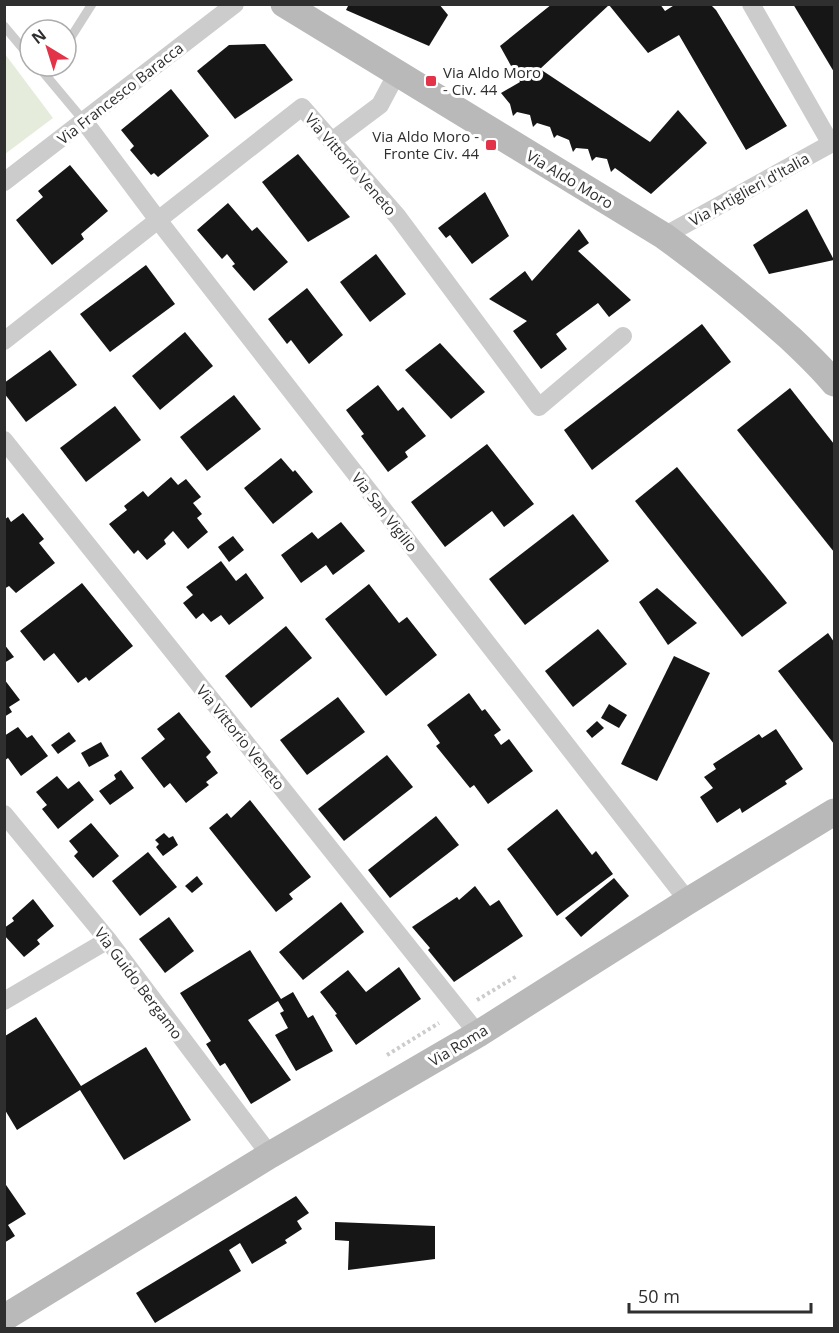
<svg xmlns="http://www.w3.org/2000/svg" width="839" height="1333" viewBox="0 0 839 1333" font-family="'Open Sans',sans-serif">
	<style>
		.green { fill: #e5ecdc }
		.building { fill: #161616 }
		.lines { fill: none; stroke-linecap: round; stroke-linejoin: round }
		.path { stroke: #ccc; stroke-width: 4; stroke-dasharray: 3 3; stroke-linecap: butt }
		.lane { stroke: #ccc; stroke-width: 9 }
		.street { stroke: #ccc; stroke-width: 18 }
		.secondary { stroke: #b9b9b9; stroke-width: 27 }
		.poi-dot { fill: #e33349; stroke: #fff; stroke-width: 2 }
		.labels { text-anchor: middle; dominant-baseline: central; stroke-width: 6; stroke-linejoin: round; paint-order: stroke }
		.poi-label { font-size: 15px; fill: #2f2f2f; stroke: #fff; text-anchor: start }
		.street-label { font-size: 15px; fill: #2f2f2f; stroke: #fff }
	</style>
	<rect width="100%" height="100%" fill="#fff"/>
	<!-- green -->
	<polygon class="green" points="5,54 53,118 5,154"/>
	<!-- building -->
	<g class="building">
		<polygon points="349,4 439,4 448,15 429,46 346,10"/>
		<polygon points="552,4 660,4 665,11 676,4 710,4 716,10 787,126 746,150 679,35 648,53 609,5 540,69 650,142 678,110 707,143 651,194 615,168 611,172 607,159 596,157 592,161 588,149 576,148 573,152 569,140 557,135 554,138 550,127 537,123 533,127 530,115 517,112 513,116 510,104 501,93 520,82 500,46"/>
		<polygon points="793,4 834,4 834,72"/>
		<polygon points="265,44 293,80 235,119 197,71 229,45"/>
		<polygon points="171,89 209,136 158,177 154,173 151,175 130,150 134,146 121,130"/>
		<polygon points="298,154 350,217 308,242 262,182"/>
		<polygon points="70,165 108,211 81,234 84,239 52,265 16,220 43,197 38,191"/>
		<polygon points="485,192 509,236 472,264 450,235 446,238 438,228"/>
		<polygon points="228,203 252,231 257,227 288,262 254,291 232,266 235,264 227,254 222,259 197,230"/>
		<polygon points="807,209 834,260 769,274 753,245"/>
		<polygon points="579,229 589,243 578,251 631,300 609,317 598,303 556,334 567,349 541,369 513,331 527,321 489,299 525,271 532,281"/>
		<polygon points="376,254 406,294 370,322 340,282"/>
		<polygon points="146,265 175,304 110,352 80,314"/>
		<polygon points="307,288 343,335 309,364 291,340 287,344 268,319"/>
		<polygon points="702,324 731,362 592,470 564,430"/>
		<polygon points="185,332 213,366 160,410 132,376"/>
		<polygon points="440,343 485,392 451,419 405,370"/>
		<polygon points="50,350 77,385 26,422 4,393 4,383"/>
		<polygon points="378,385 398,411 403,407 426,436 405,452 408,457 388,472 361,436 364,434 346,410"/>
		<polygon points="790,388 834,444 834,552 737,430"/>
		<polygon points="234,395 261,429 207,471 180,437"/>
		<polygon points="115,406 141,440 86,482 60,448"/>
		<polygon points="487,444 534,504 504,527 492,511 445,547 411,502"/>
		<polygon points="281,458 293,472 295,470 313,492 273,524 244,488"/>
		<polygon points="677,467 787,603 742,637 635,501"/>
		<polygon points="171,477 178,485 186,479 201,497 193,503 202,514 197,518 208,532 188,549 173,531 164,540 166,544 147,560 138,550 134,554 109,524 127,510 124,506 143,491 148,497"/>
		<polygon points="23,513 44,539 39,543 55,563 16,593 9,586 4,589 4,520 8,517 11,522"/>
		<polygon points="573,514 609,561 525,625 489,579"/>
		<polygon points="341,522 365,551 333,575 326,565 301,583 281,555 312,532 318,539"/>
		<polygon points="233,536 244,550 229,562 218,547"/>
		<polygon points="221,561 236,581 246,573 264,598 229,625 221,615 211,622 203,613 196,619 183,603 193,595 186,587"/>
		<polygon points="82,583 133,646 89,681 86,677 78,683 54,653 44,661 20,631"/>
		<polygon points="369,584 399,623 407,617 437,655 386,696 325,619"/>
		<polygon points="657,588 697,623 668,645 639,602"/>
		<polygon points="286,626 312,658 251,708 225,676"/>
		<polygon points="598,629 627,664 573,707 545,671"/>
		<polygon points="828,633 834,642 834,744 778,671"/>
		<polygon points="4,644 14,657 4,663"/>
		<polygon points="674,656 710,673 657,781 621,764"/>
		<polygon points="4,679 20,700 9,707 12,712 4,717"/>
		<polygon points="469,693 482,711 485,709 501,730 494,735 501,745 509,739 533,771 488,804 474,785 470,788 436,746 440,743 427,725"/>
		<polygon points="338,697 365,732 307,775 280,740"/>
		<polygon points="609,704 627,715 619,728 601,718"/>
		<polygon points="179,712 211,752 206,757 218,773 206,782 209,785 186,803 170,783 164,788 141,758 165,739 157,729"/>
		<polygon points="597,721 604,728 592,738 586,731"/>
		<polygon points="18,727 27,738 32,735 48,756 21,776 8,758 4,761 4,736"/>
		<polygon points="776,729 803,769 785,781 787,784 742,813 740,808 717,823 700,797 713,788 704,777 716,769 713,764 759,734 762,738"/>
		<polygon points="69,732 76,741 58,754 51,745"/>
		<polygon points="101,742 109,756 89,767 81,753"/>
		<polygon points="387,755 413,787 344,841 318,809"/>
		<polygon points="121,770 134,788 110,805 99,791 116,779 114,775"/>
		<polygon points="57,776 68,789 79,781 94,800 58,829 42,809 47,805 36,792"/>
		<polygon points="250,800 311,877 289,894 293,899 276,912 209,828 227,813 231,818"/>
		<polygon points="557,809 592,855 596,851 613,874 557,916 507,849"/>
		<polygon points="436,816 459,845 390,898 368,870"/>
		<polygon points="91,823 119,856 93,878 74,856 78,852 69,841"/>
		<polygon points="164,833 169,838 173,836 178,845 163,856 156,847 159,844 155,840"/>
		<polygon points="148,852 177,887 140,916 112,881"/>
		<polygon points="197,876 203,884 192,893 185,886"/>
		<polygon points="614,878 629,896 581,937 565,918"/>
		<polygon points="475,886 490,906 499,900 523,936 454,982 428,950 430,948 412,927 457,897 459,900"/>
		<polygon points="33,899 54,926 37,940 40,944 24,957 4,935 4,928 14,921 12,918"/>
		<polygon points="341,902 364,932 303,980 279,952"/>
		<polygon points="169,917 194,951 165,973 139,939"/>
		<polygon points="250,950 281,999 293,992 308,1018 313,1015 333,1051 296,1071 275,1035 288,1028 280,1013 284,1011 278,1001 248,1020 291,1080 251,1104 225,1063 220,1066 206,1044 211,1041 180,993"/>
		<polygon points="399,967 421,999 356,1045 335,1015 337,1014 320,992 348,970 366,992"/>
		<polygon points="36,1017 81,1086 146,1047 191,1120 124,1160 80,1090 17,1130 5,1110 5,1036"/>
		<polygon points="4,1182 26,1214 8,1225 15,1236 4,1243"/>
		<polygon points="296,1196 309,1213 297,1221 302,1229 285,1240 287,1243 252,1264 240,1243 229,1250 241,1271 155,1323 136,1293"/>
		<polygon points="335,1222 435,1226 435,1259 348,1270 349,1241 335,1240"/>
	</g>
	<g class="lines">
		<!-- path -->
		<g class="path">
			<polyline points="477,1000 517,976"/>
			<polyline points="387,1055 439,1023"/>
		</g>
		<!-- lane -->
		<g class="lane">
			<polyline points="4,26 30,57"/>
			<polyline points="66,45 92,4"/>
			<polyline points="38,66 84,121"/>
		</g>
		<!-- street -->
		<g class="street">
			<polyline points="751,4 831,144"/>
			<polyline points="84,121 158,220 688,901"/>
			<polyline points="332,141 380,105 397,73"/>
			<polyline points="4,182 235,4"/>
			<polyline points="664,236 834,142"/>
			<polyline points="4,341 302,107 398,217 539,407 623,336"/>
			<polyline points="4,440 478,1034"/>
			<polyline points="4,814 108,940 270,1155"/>
			<polyline points="4,1001 108,940"/>
		</g>
		<!-- secondary -->
		<g class="secondary">
			<path d="M284,4L664,236C708,268 749,301 789,337C805,352 820,366 834,383"/>
			<polyline points="4,1318 270,1155 478,1034 688,901 834,812"/>
		</g>
	</g>
	<!-- markers -->
	<g class="poi-dot">
		<rect x="425" y="75" width="12" height="12" rx="3"/>
		<rect x="485" y="139" width="12" height="12" rx="3"/>
	</g>
	<g class="labels">
		<!-- poi labels -->
		<g class="poi-label">
			<text x="443" y="72">Via Aldo Moro<tspan x="443" dy="17">- Civ. 44</tspan></text>
			<text x="479" y="136" text-anchor="end">Via Aldo Moro -<tspan x="479" dy="17">Fronte Civ. 44</tspan></text>
		</g>
		<!-- street labels -->
		<g class="street-label">
			<text transform="translate(120 93) rotate(-38)">Via Francesco Baracca</text>
			<text transform="translate(351 164) rotate(49)">Via Vittorio Veneto</text>
			<text transform="translate(570 179) rotate(31)">Via Aldo Moro</text>
			<text transform="translate(749 189) rotate(-29)">Via Artiglieri d'Italia</text>
			<text transform="translate(385 512) rotate(52)">Via San Vigilio</text>
			<text transform="translate(241 737) rotate(51)">Via Vittorio Veneto</text>
			<text transform="translate(139 983) rotate(53)">Via Guido Bergamo</text>
			<text transform="translate(458 1045) rotate(-31)">Via Roma</text>
		</g>
	</g>
	<!-- border -->
	<rect width="839" height="1333" fill="none" stroke="#2f2f2f" stroke-width="12"/>
	<!-- north arrow -->
	<g transform="translate(48 48) rotate(322)"><circle r="28" fill="#ffffff" stroke="#acacac" stroke-width="1.5"/>
	<path d="M0-4.5L10 22L0 15L-10 22Z" fill="#e33349"/>
	<text y="-9" font-size="16" font-weight="bold" text-anchor="middle" fill="#2f2f2f">N</text>
	</g>
	<!-- scale -->
	<path d="M629 1303v9h182v-9" fill="none" stroke="#2f2f2f" stroke-width="3"/>
	<text x="638" y="1303" font-size="18" fill="#2f2f2f" stroke="#ffffff" stroke-width="4.5" paint-order="stroke">50 m</text>
</svg>
